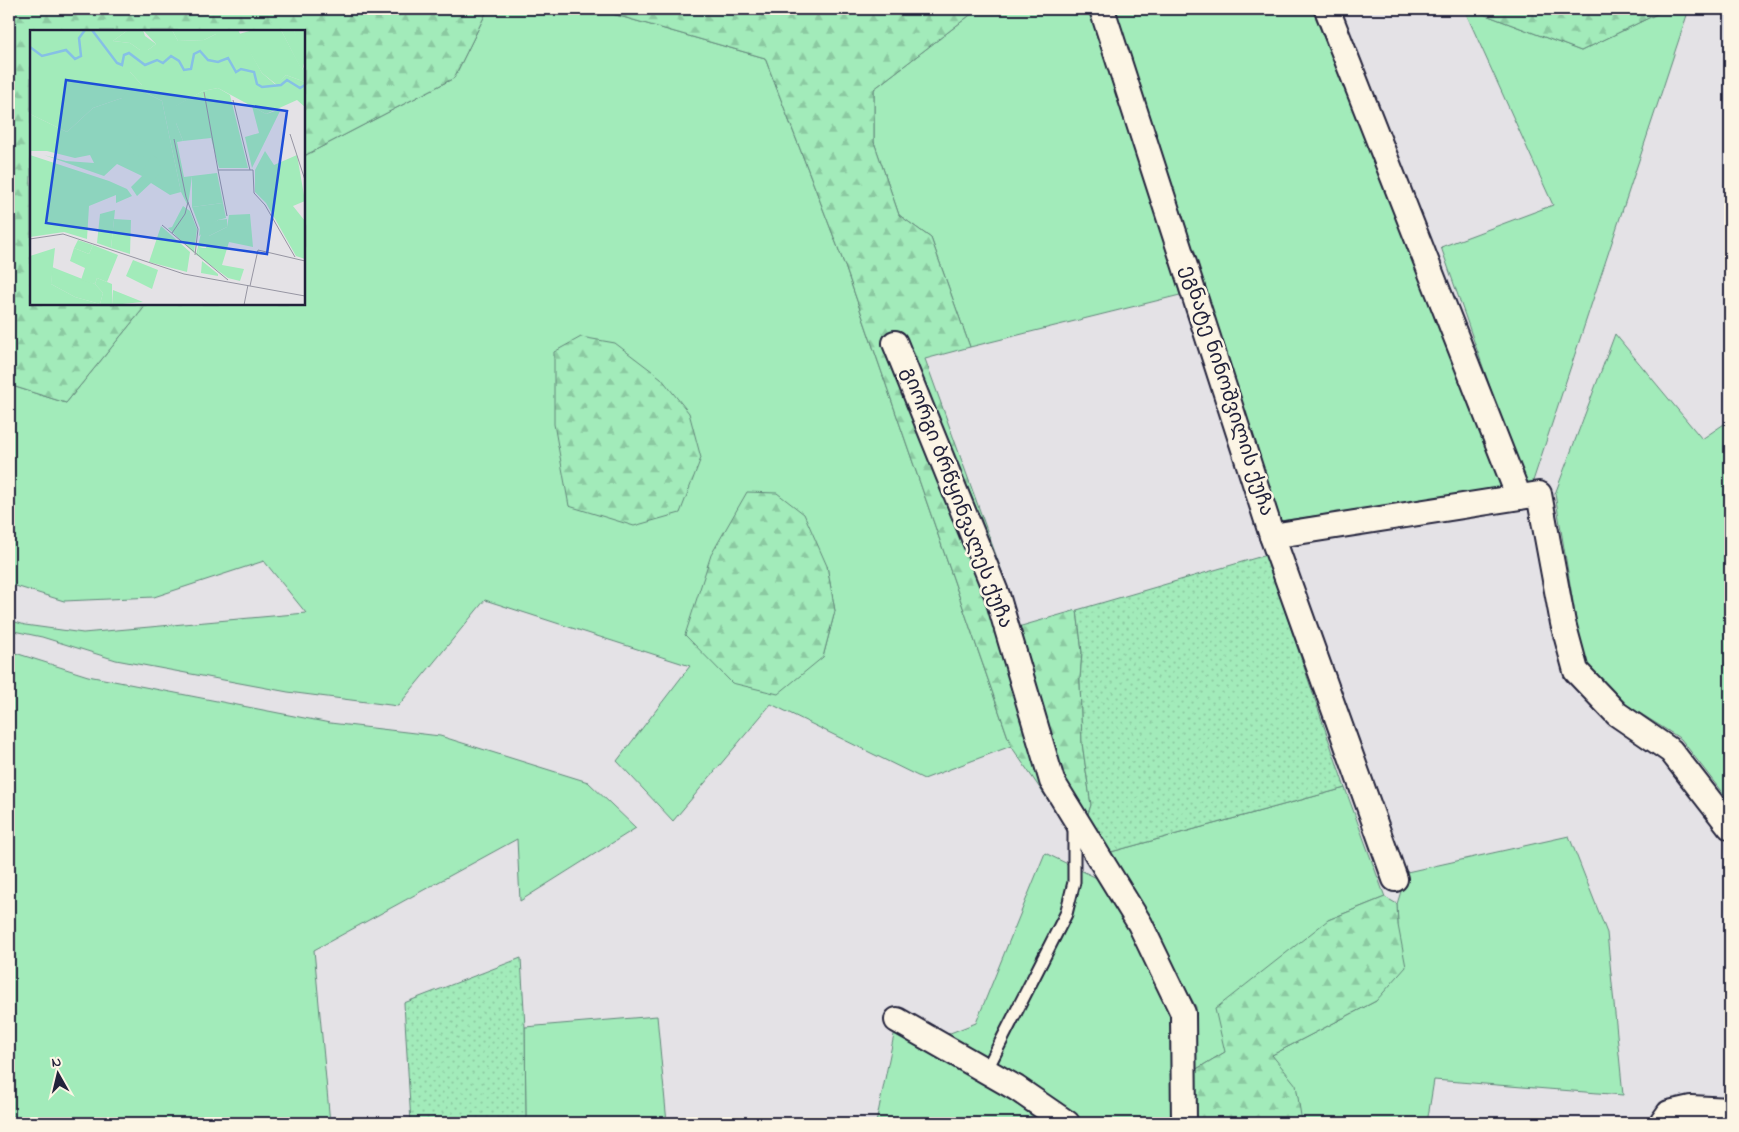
<svg xmlns="http://www.w3.org/2000/svg" width="1739" height="1132" viewBox="0 0 1739 1132" font-family="'Indie Flower','Noto Sans Georgian',sans-serif">
	<style>
		.grass { fill: #a2ebba; stroke: #62867a; fill-rule: evenodd }
		.forest { fill: url(#forest-firs); stroke: #62867a }
		.garden { fill: url(#garden-dots); stroke: #62867a }
		.lines { fill: none; stroke-linecap: round; stroke-linejoin: round }
		.service-casing { stroke: #22223b; stroke-width: 15 }
		.minor-casing { stroke: #22223b; stroke-width: 28 }
		.service { stroke: #fcf5e5; stroke-width: 11 }
		.minor { stroke: #fcf5e5; stroke-width: 24 }
		.labels { text-anchor: middle; dominant-baseline: central; stroke-width: 5; stroke-linejoin: round; paint-order: stroke }
		.street-label { font-size: 20px; fill: #22223b; stroke: #fcf5e5 }
		.inset-river { fill: none; stroke: #86c0e5; stroke-width: 2.5 }
		.inset-road { fill: none; stroke: #9695a2; stroke-width: 1 }
		.view { fill: #1d4ed8; fill-opacity: 0.15; stroke: #1d4ed8; stroke-width: 2.5 }
		.inset-edge { fill: none; stroke: #22223b; stroke-width: 2.5 }
	</style>
	<defs>
		<pattern id="forest-firs" width="22" height="20" patternUnits="userSpaceOnUse" patternTransform="scale(1.25)"><rect width="22" height="20" fill="#a2ebba"/><path d="M5 1l3.5 6h-7zM16 11l3.5 6h-7z" fill="#8bc9a1"/></pattern>
		<pattern id="garden-dots" width="8" height="8" patternUnits="userSpaceOnUse" patternTransform="scale(1.25)"><rect width="8" height="8" fill="#a2ebba"/><path d="M2 2h.1M6 6h.1" fill="none" stroke="#8bc9a1" stroke-width="1.8" stroke-linecap="round"/></pattern>
	</defs>
	<rect width="100%" height="100%" fill="#e4e2e6"/>
	<filter id="ink" filterUnits="userSpaceOnUse"><feTurbulence type="fractalNoise" baseFrequency=".02" numOctaves="2"/><feDisplacementMap in="SourceGraphic" scale="10" xChannelSelector="R" yChannelSelector="G"/><feConvolveMatrix kernelMatrix="1 2 1 2 8 2 1 2 1" color-interpolation-filters="sRGB"/></filter>
	<g filter="url(#ink)">
		<!-- grass -->
		<g class="grass">
			<path d="M488,9H595L765,58L845,266L1011,746L924,779L771,704L673,821L617,761L690,666L485,600L398,706L288,692L116,660L42,637L9,630V620L25,625L83,633L306,613L264,561L154,597L64,601L9,584V385L66,403L147,304H304V156L454,78ZM827,566L835,611L823,657Z"/>
			<polygon points="978,9 1312,9 1506,487 1281,521 1180,223 1162,231 1180,295 970,347 931,238 899,215 874,142 874,89"/>
			<polygon points="1464,9 1470,9 1581,51 1667,9 1689,9 1532,484 1524,484 1441,247 1553,205"/>
			<polygon points="1615,334 1702,439 1730,420 1730,803 1681,739 1619,700 1583,662 1555,494"/>
			<polygon points="9,651 88,676 330,723 440,736 588,782 636,828 520,901 517,839 314,950 330,1123 9,1123"/>
			<polygon points="1345,788 1385,897 1328,920 1225,1052 1195,1070 1196,1007 1111,852"/>
			<polygon points="1569,836 1607,933 1623,1095 1434,1080 1427,1123 1299,1123 1302,1121 1272,1055 1376,1001 1398,925 1397,904 1407,872"/>
			<polygon points="1045,853 1103,881 1173,1011 1175,1123 1087,1123 945,1035 976,1023"/>
			<polygon points="657,1016 667,1123 526,1123 525,1027"/>
			<polygon points="895,1030 1013,1102 1042,1123 876,1123"/>
		</g>
		<!-- forest -->
		<g class="forest">
			<polygon points="9,9 488,9 454,78 304,156 304,31 31,31 31,304 147,304 66,403 9,385"/>
			<polygon points="595,9 978,9 874,89 874,142 899,215 931,238 970,347 925,359 1006,583 1018,627 1077,610 1082,652 1080,680 1082,743 1091,805 1078,844 1011,746 845,266 765,58"/>
			<polygon points="1470,9 1667,9 1581,51"/>
			<polygon points="581,337 615,343 661,378 689,413 701,458 680,513 634,526 569,506 554,424 554,352"/>
			<polygon points="747,492 777,493 804,514 827,566 835,611 823,657 778,694 732,683 685,635 711,555"/>
			<polygon points="1385,897 1397,904 1398,925 1406,967 1376,1001 1272,1055 1296,1085 1302,1122 1299,1123 1195,1123 1195,1070 1225,1052 1215,1009 1328,920"/>
		</g>
		<!-- garden -->
		<g class="garden">
			<polygon points="1266,555 1345,788 1111,852 1087,817 1091,805 1082,743 1080,680 1082,652 1077,610"/>
			<polygon points="521,958 525,1027 526,1123 411,1123 404,1003"/>
		</g>
		<g class="lines">
			<defs>
				<polyline id="service" points="986,1071 1066,914 1074,882 1074,825"/>
				<g id="minor">
					<polyline points="1102,9 1272,536 1539,494 1563,623 1576,671 1617,714 1671,751 1730,827"/>
					<polyline points="1327,9 1519,497"/>
					<polyline points="895,343 997,595 1052,781 1140,924 1183,1013 1184,1123"/>
					<polyline points="1272,536 1395,879"/>
					<polyline points="897,1020 1016,1088 1067,1123"/>
					<polyline points="1662,1123 1669,1113 1691,1108 1730,1110"/>
				</g>
			</defs>
			<!-- service casing -->
			<use href="#service" class="service-casing"/>
			<!-- minor casing -->
			<use href="#minor" class="minor-casing"/>
			<!-- service -->
			<use href="#service" class="service"/>
			<!-- minor -->
			<use href="#minor" class="minor"/>
		</g>
	</g>
	<g class="labels">
		<!-- street labels -->
		<g class="street-label">
			<text transform="translate(1226 391) rotate(72)">ეგნატე ნინოშვილის ქუჩა</text>
			<text transform="translate(956 498) rotate(69)">გიორგი ბრწყინვალეს ქუჩა</text>
		</g>
	</g>
	<!-- overview -->
	<g transform="translate(30 30)">
		<rect width="275" height="275" fill="#e4e2e6"/>
		<path d="M98,0H113L115,6L126,14L118,20H110L100,13L83,11ZM142,0H186V4L174,10L148,11ZM223,0H251L272,40L275,35V52L256,45L247,55L232,43L209,4ZM264,0H275V29L268,15ZM92,42H100L112,55V61L132,71L151,162L140,165L121,153L107,166L101,157L112,146L87,134L74,146L14,125L36,131L64,133L60,125L45,128L17,121H0V84L37,102L63,78L92,68ZM188,58L200,65L218,138H189L181,108L153,111L146,93L145,76L173,61ZM222,76L236,84L251,79L222,138L215,107L229,103ZM235,121L244,135L267,125L275,171L263,176L275,191V229L266,226L236,173L225,162V140ZM0,125L79,151L97,159L102,166L86,173V165L59,176L57,209L34,202L0,207ZM193,173L196,188L188,190L169,206L170,198L162,177ZM153,176L160,181L167,199L164,223L138,198L142,197ZM220,184L223,217L199,212L192,235L214,239L210,251L198,248L168,226L169,218H176L179,206L197,197L199,185ZM84,189L101,190L100,224L81,218ZM131,196L160,222L157,242L119,232ZM172,231L188,244V246L171,243ZM22,237L65,254L73,263L70,274L45,267L21,254Z" fill="#a2ebba"/>
		<path d="M0,0H98L83,11L100,13L110,20H118L126,14L113,0H142L148,11L174,10L186,4V0H208L232,43L246,55L256,45L275,52V77L267,70L236,84L188,58L173,61L146,76V93L153,111L147,112L154,147L162,146L158,176L151,162L132,71L112,61V55L100,42H92V51L98,59L92,68L63,78L37,102L0,84ZM251,0H264L275,29L272,41ZM104,103L116,114L113,127L99,124L100,104ZM122,125L129,129L131,142L123,151L112,142ZM197,189V197L179,206L181,215L169,218L168,226L166,225L172,199L188,190ZM48,210L63,215L59,224L44,218ZM25,218L21,254L45,267L70,274L73,263L65,254L67,248L82,254V275H0V226Z" fill="#a2ebba"/>
		<path d="M187,143L193,173L162,177V146ZM85,180L81,218L67,213L70,184ZM63,215L88,225L77,252L67,248L65,254L51,250L55,238L40,231L44,218L59,224ZM103,230L128,240L122,259L96,246ZM83,260L113,272L82,275Z" fill="#a2ebba"/>
		<path class="inset-river" d="M62,0L87,33L92,35L94,25L99,23L115,35L127,30L133,33L141,26L149,31L154,40L161,39L164,24L170,21L178,30L188,32L198,28L206,42L211,39L224,42L227,54L232,57L251,55L257,50L270,58L275,55M0,17L12,26L36,20L45,29L51,26L49,8L55,0"/>
		<path class="inset-road" d="M174,62L188,140H223L224,163L235,175L265,227M203,70L220,140M260,104L275,150M144,109L156,167L168,199L165,225M188,140L197,186M132,195L198,250M142,203L155,184L158,172M0,209L33,204L154,244L275,266M220,256L228,220L275,231M214,275L218,255"/>
		<path class="view" d="M36,50L257,81L237,224L16,193Z"/>
		<rect width="275" height="275" class="inset-edge"/>
	</g>
	<!-- margin -->
	<rect width="1739" height="1132" fill="none" stroke="#fcf5e5" stroke-width="30"/>
	<rect x="15" y="15" width="1709" height="1102" fill="none" stroke="#22223b" stroke-width="2" filter="url(#ink)"/>
	<!-- north arrow -->
	<g transform="translate(58 1074) rotate(352)" stroke="#fcf5e5" stroke-width="4" paint-order="stroke">
	<path d="M0-4L9 19L0 12L-9 19Z" fill="#22223b"/>
	<text y="-8" font-size="14" font-weight="bold" text-anchor="middle" fill="#22223b">N</text>
	</g>
</svg>
